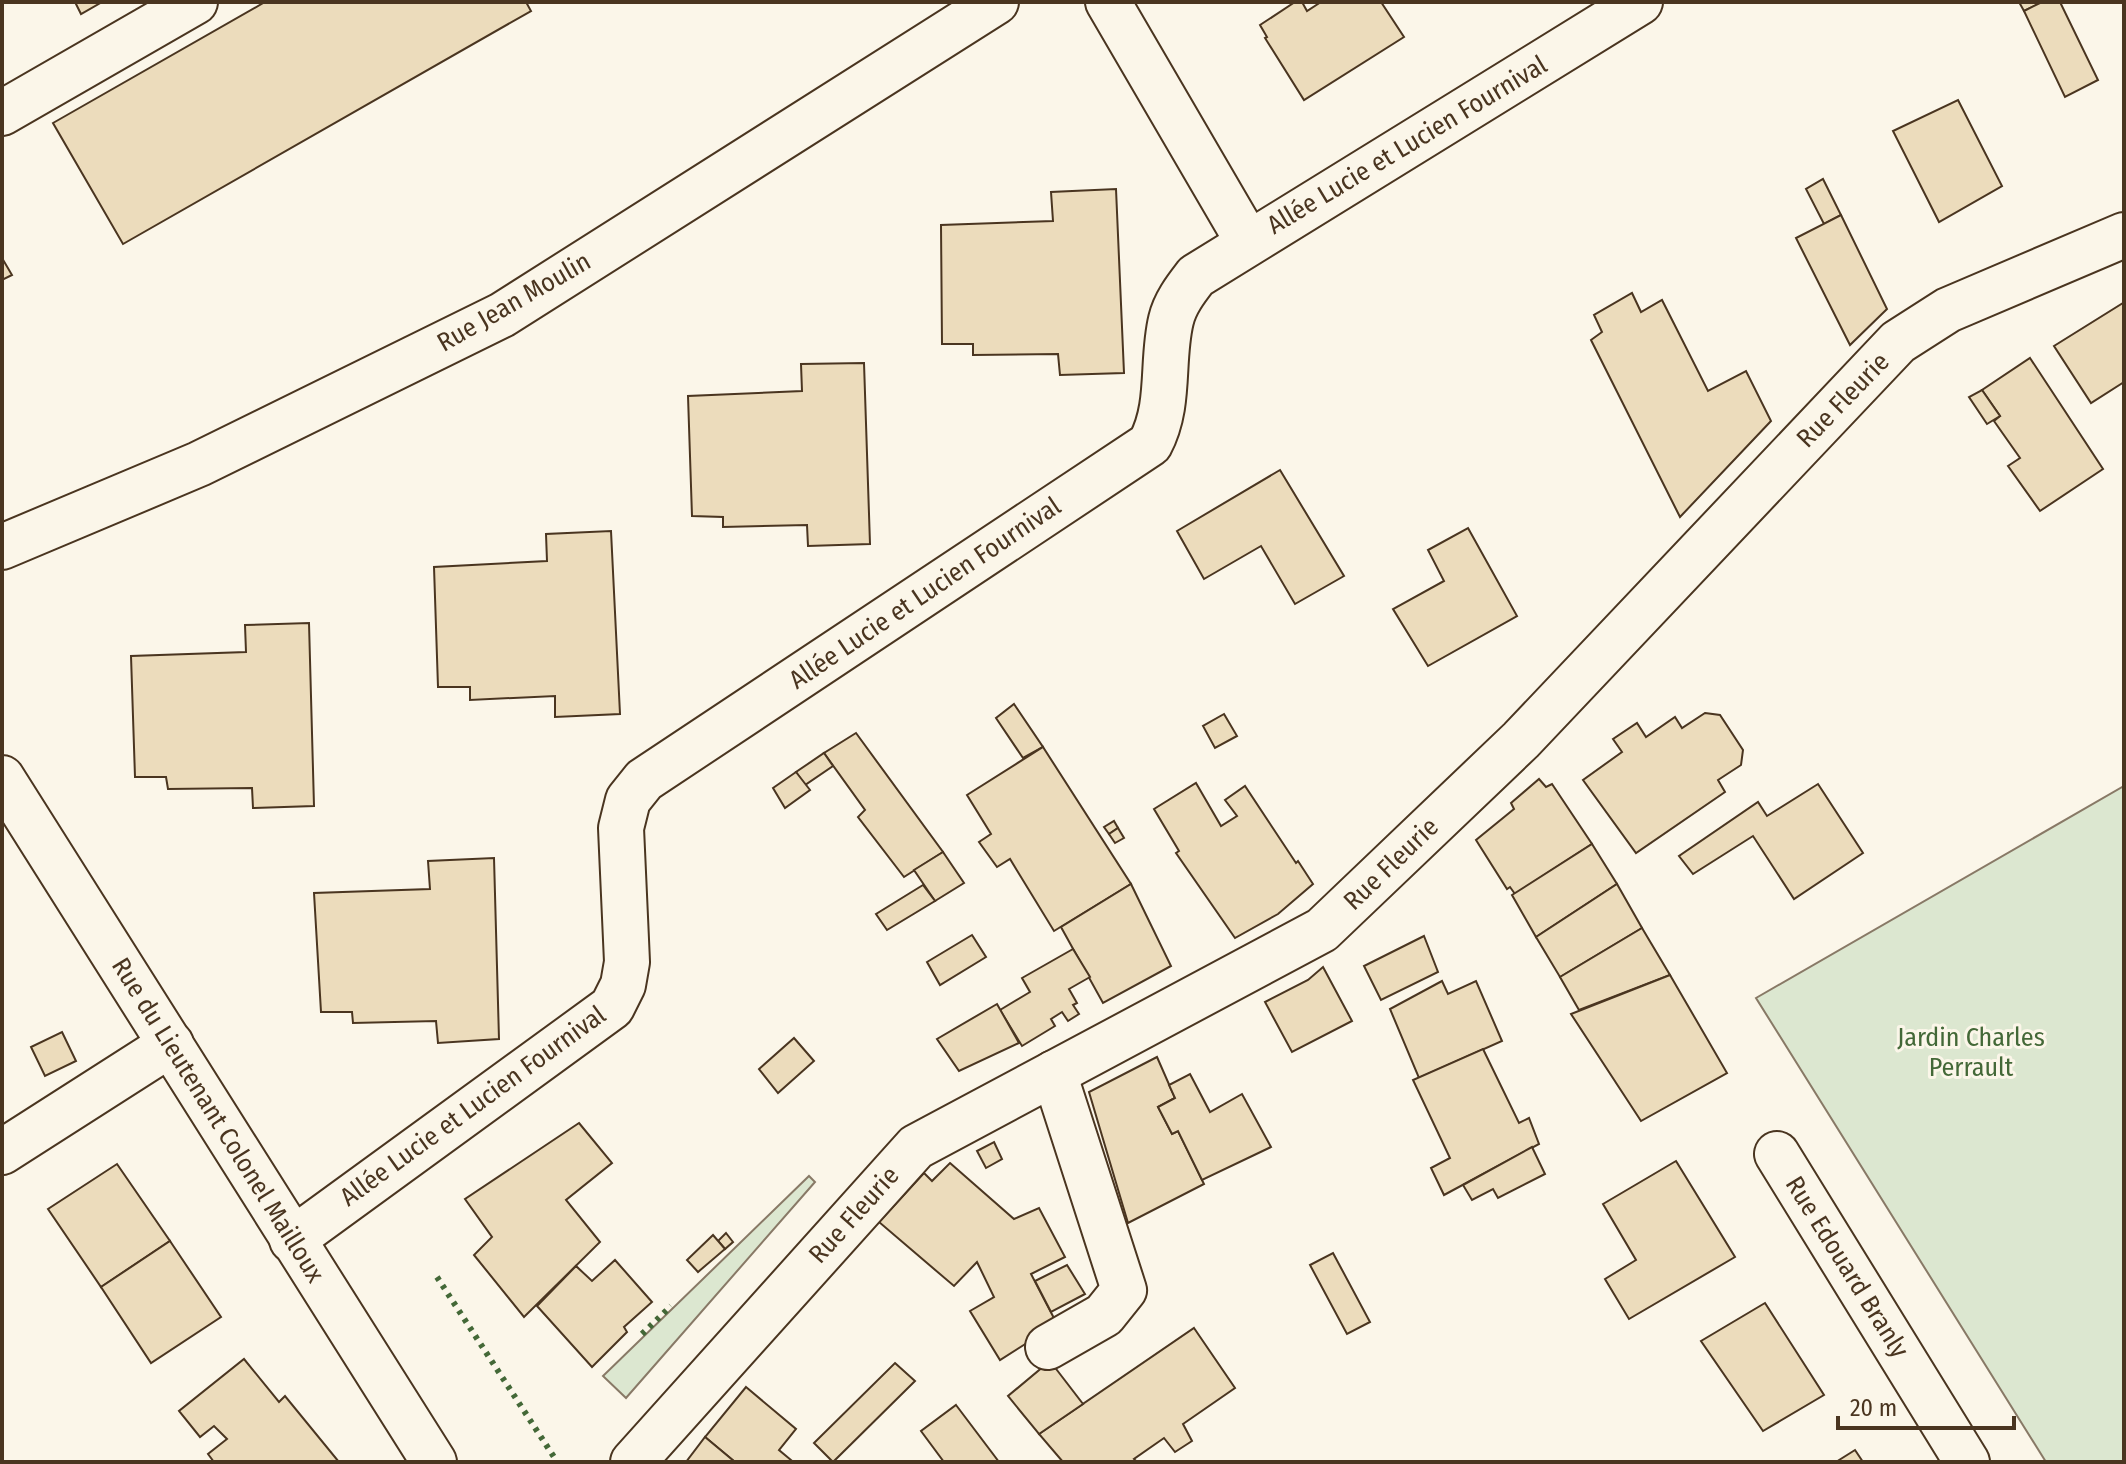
<svg xmlns="http://www.w3.org/2000/svg" width="2126" height="1464" viewBox="0 0 2126 1464" font-family="'Fira Sans Condensed',sans-serif">
	<style>
		.green { fill: #dce7d0; stroke: #887966; stroke-width: 2 }
		.building { fill: #ecdcbc; stroke: #4a3520; stroke-width: 2 }
		.lines { fill: none; stroke-linecap: round; stroke-linejoin: round }
		.street-casing { stroke: #4a3520; stroke-width: 48 }
		.secondary-casing { stroke: #4a3520; stroke-width: 48 }
		.street { stroke: #fbf6e9; stroke-width: 44 }
		.secondary { stroke: #fbf6e9; stroke-width: 44 }
		.hedge { stroke: #436837; stroke-width: 6; stroke-dasharray: 4 6; stroke-linecap: butt }
		.labels { text-anchor: middle; dominant-baseline: central; stroke-width: 6; stroke-linejoin: round; paint-order: stroke }
		.street-label { font-size: 26px; fill: #4a3520; stroke: #fbf6e9 }
		.park-label { font-size: 26px; fill: #436837; stroke: #fbf6e9 }
	</style>
	<rect width="100%" height="100%" fill="#fbf6e9"/>
	<!-- green -->
	<g class="green">
		<polygon points="2124,786 2124,1462 2046,1462 1756,998"/>
		<polygon points="809,1176 815,1182 626,1398 603,1376"/>
	</g>
	<!-- building -->
	<g class="building">
		<polygon points="75,2 102,2 81,14"/>
		<polygon points="265,2 526,2 531,11 123,244 53,123"/>
		<polygon points="1295,2 1302,2 1307,11 1321,2 1381,2 1404,37 1304,100 1265,38 1267,37 1260,25"/>
		<polygon points="2019,2 2042,2 2024,11"/>
		<polygon points="2042,2 2060,2 2098,80 2065,97 2024,11"/>
		<polygon points="1958,100 2002,186 1939,222 1893,131"/>
		<polygon points="1823,179 1841,215 1824,224 1806,189"/>
		<polygon points="1116,189 1124,373 1060,375 1058,354 973,355 973,344 942,344 941,225 1053,221 1051,192"/>
		<polygon points="1841,215 1887,309 1850,345 1796,238"/>
		<polygon points="2,258 12,275 2,280"/>
		<polygon points="1632,293 1641,312 1662,300 1708,391 1746,371 1771,421 1680,517 1591,340 1602,332 1594,315"/>
		<polygon points="2123,303 2124,382 2091,403 2054,346"/>
		<polygon points="2030,358 2103,469 2040,511 2008,466 2020,458 1994,421 2000,416 1982,390"/>
		<polygon points="864,363 870,544 808,546 807,525 723,527 723,517 692,516 688,396 802,391 801,364"/>
		<polygon points="1982,390 2000,416 1987,424 1969,397"/>
		<polygon points="1280,470 1344,576 1295,604 1261,546 1204,579 1177,531"/>
		<polygon points="1468,528 1517,616 1428,666 1393,609 1444,581 1428,550"/>
		<polygon points="611,531 620,714 555,717 555,696 470,700 470,687 438,687 434,567 547,561 546,534"/>
		<polygon points="309,623 314,806 253,808 252,788 168,789 166,777 135,777 131,656 246,652 245,625"/>
		<polygon points="1014,704 1043,747 1023,758 996,718"/>
		<polygon points="1705,713 1720,715 1743,750 1741,765 1718,780 1725,792 1636,853 1583,780 1622,752 1613,739 1637,723 1646,737 1675,717 1682,728"/>
		<polygon points="1224,714 1237,736 1215,748 1203,726"/>
		<polygon points="856,733 943,852 904,877 858,817 865,810 824,753"/>
		<polygon points="1043,747 1131,884 1054,931 1010,859 997,867 979,842 991,834 967,795"/>
		<polygon points="824,753 833,766 805,785 796,772"/>
		<polygon points="796,772 810,790 785,808 773,788"/>
		<polygon points="1539,779 1546,787 1552,784 1592,844 1515,894 1510,887 1507,889 1476,840 1514,809 1511,803"/>
		<polygon points="1196,783 1221,826 1237,816 1225,800 1245,786 1296,863 1298,861 1313,884 1278,914 1235,938 1176,853 1179,851 1154,809"/>
		<polygon points="1818,784 1863,853 1794,899 1753,836 1693,874 1679,856 1758,802 1767,816"/>
		<polygon points="1114,821 1118,828 1109,834 1104,827"/>
		<polygon points="1118,828 1124,838 1115,843 1109,834"/>
		<polygon points="1592,844 1617,884 1536,937 1512,895"/>
		<polygon points="943,852 964,883 935,901 914,870"/>
		<polygon points="494,858 499,1039 438,1043 436,1021 353,1023 352,1012 321,1012 314,893 430,889 428,861"/>
		<polygon points="1131,884 1171,966 1103,1003 1061,927"/>
		<polygon points="1617,884 1642,928 1560,977 1536,937"/>
		<polygon points="923,885 935,901 887,930 876,914"/>
		<polygon points="1642,928 1670,975 1579,1010 1560,977"/>
		<polygon points="972,935 986,957 940,985 927,962"/>
		<polygon points="1424,936 1438,972 1381,1000 1364,966"/>
		<polygon points="1073,949 1090,977 1069,989 1077,1003 1073,1005 1079,1014 1068,1021 1062,1012 1051,1019 1055,1026 1022,1046 1000,1010 1030,992 1022,978"/>
		<polygon points="1323,967 1352,1021 1292,1052 1265,1002 1308,980"/>
		<polygon points="1670,975 1727,1073 1641,1121 1571,1014"/>
		<polygon points="1442,981 1448,994 1476,981 1502,1041 1419,1078 1390,1009"/>
		<polygon points="997,1004 1019,1043 959,1071 937,1039"/>
		<polygon points="62,1032 76,1061 45,1076 31,1047"/>
		<polygon points="794,1038 814,1061 778,1093 759,1069"/>
		<polygon points="1483,1049 1519,1123 1529,1118 1539,1144 1444,1195 1431,1168 1450,1158 1413,1080"/>
		<polygon points="1157,1057 1175,1098 1158,1107 1172,1134 1178,1131 1204,1184 1128,1223 1089,1092"/>
		<polygon points="1190,1074 1210,1112 1242,1094 1271,1147 1202,1180 1178,1131 1172,1134 1158,1107 1175,1098 1169,1085"/>
		<polygon points="579,1123 612,1163 566,1200 600,1242 524,1317 474,1255 492,1237 465,1199"/>
		<polygon points="994,1142 1002,1159 986,1168 977,1151"/>
		<polygon points="1532,1147 1545,1174 1498,1198 1493,1189 1472,1200 1463,1185"/>
		<polygon points="1676,1161 1735,1257 1629,1319 1605,1279 1636,1260 1603,1204"/>
		<polygon points="950,1163 1014,1219 1039,1208 1065,1257 1031,1274 1057,1324 1000,1360 970,1311 994,1297 977,1262 954,1286 879,1222 924,1173 932,1181"/>
		<polygon points="117,1164 170,1241 101,1287 48,1209"/>
		<polygon points="726,1233 733,1242 725,1249 718,1241"/>
		<polygon points="713,1235 725,1249 698,1272 687,1260"/>
		<polygon points="170,1241 221,1317 151,1363 101,1287"/>
		<polygon points="1333,1253 1370,1322 1347,1334 1310,1265"/>
		<polygon points="615,1260 652,1302 624,1327 627,1332 592,1367 537,1306 576,1266 592,1281"/>
		<polygon points="1067,1265 1085,1294 1051,1312 1035,1281"/>
		<polygon points="1765,1303 1824,1395 1763,1431 1701,1341"/>
		<polygon points="1194,1328 1235,1388 1183,1424 1192,1441 1175,1452 1164,1438 1134,1459 1137,1462 1063,1462 1039,1434"/>
		<polygon points="244,1359 279,1402 285,1396 339,1462 214,1462 208,1454 227,1439 214,1426 200,1437 179,1411"/>
		<polygon points="1050,1361 1083,1404 1039,1434 1008,1396"/>
		<polygon points="895,1363 915,1381 833,1462 814,1443"/>
		<polygon points="746,1387 796,1429 779,1450 791,1460 789,1462 735,1462 705,1437"/>
		<polygon points="956,1405 999,1462 944,1462 921,1431"/>
		<polygon points="705,1437 735,1462 686,1462"/>
		<polygon points="1855,1450 1863,1462 1836,1462"/>
	</g>
	<g class="lines">
		<defs>
			<g id="street">
				<polyline points="1108,2 1248,242"/>
				<polyline points="2,113 195,2"/>
				<polyline points="2,547 199,464 502,315 996,2"/>
				<polyline points="2,1152 171,1044"/>
				<polyline points="1777,1154 1967,1462"/>
				<path d="M292,1240L612,1007L623,985L627,962L621,828L628,800L644,780L1150,444C1171,405 1161,361 1171,320C1175,303 1186,289 1196,276L1640,2"/>
				<polyline points="1048,1347 1104,1315 1124,1290 1054,1073"/>
				<polyline points="633,1462 916,1147 1322,930 1521,740 1898,342 1948,310 2124,235"/>
			</g>
			<polyline id="secondary" points="2,778 434,1462"/>
		</defs>
		<!-- street casing -->
		<use href="#street" class="street-casing"/>
		<!-- secondary casing -->
		<use href="#secondary" class="secondary-casing"/>
		<!-- street -->
		<use href="#street" class="street"/>
		<!-- secondary -->
		<use href="#secondary" class="secondary"/>
		<!-- hedge -->
		<g class="hedge">
			<polyline points="437,1277 554,1457"/>
			<polyline points="642,1334 671,1306"/>
		</g>
	</g>
	<g class="labels">
		<!-- street labels -->
		<g class="street-label">
			<text transform="translate(1407 145) rotate(-31)">Allée Lucie et Lucien Fournival</text>
			<text transform="translate(514 302) rotate(-30)">Rue Jean Moulin</text>
			<text transform="translate(1843 400) rotate(-46)">Rue Fleurie</text>
			<text transform="translate(925 593) rotate(-34)">Allée Lucie et Lucien Fournival</text>
			<text transform="translate(1391 864) rotate(-44)">Rue Fleurie</text>
			<text transform="translate(473 1106) rotate(-36)">Allée Lucie et Lucien Fournival</text>
			<text transform="translate(218 1120) rotate(58)">Rue du Lieutenant Colonel Mailloux</text>
			<text transform="translate(854 1215) rotate(-48)">Rue Fleurie</text>
			<text transform="translate(1847 1267) rotate(58)">Rue Edouard Branly</text>
		</g>
		<!-- park labels -->
		<g class="park-label">
			<text x="1971" y="1037">Jardin Charles<tspan x="1971" dy="30">Perrault</tspan></text>
		</g>
	</g>
	<!-- border -->
	<rect width="2126" height="1464" fill="none" stroke="#4a3520" stroke-width="8"/>
	<!-- scale -->
	<path d="M1838 1416v12h176v-12" fill="none" stroke="#4a3520" stroke-width="4"/>
	<text x="1850" y="1416" font-size="24" fill="#4a3520" stroke="#fbf6e9" stroke-width="6" paint-order="stroke">20 m</text>
</svg>
